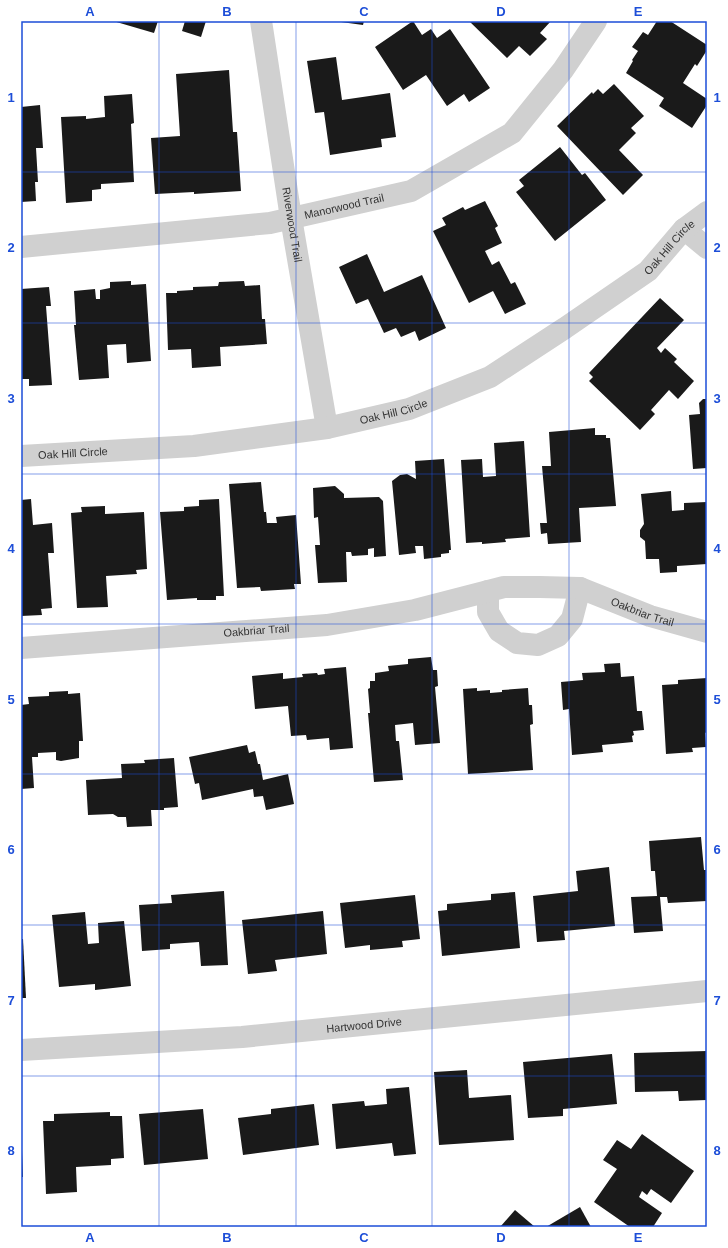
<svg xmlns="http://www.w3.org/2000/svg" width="728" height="1248" viewBox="0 0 728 1248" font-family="Helvetica,sans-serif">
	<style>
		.building { fill: #1a1a1a }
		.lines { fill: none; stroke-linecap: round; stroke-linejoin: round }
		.minor { stroke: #d0d0d0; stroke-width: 22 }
		.grid { fill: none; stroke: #1d4ed8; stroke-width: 1; stroke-opacity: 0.55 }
		.labels { text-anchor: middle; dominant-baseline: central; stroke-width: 4; stroke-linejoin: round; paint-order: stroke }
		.street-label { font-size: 11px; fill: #333; stroke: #fff }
		.neatline { fill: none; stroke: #1d4ed8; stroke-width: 1.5 }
		.grid-label { font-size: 13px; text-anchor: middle; font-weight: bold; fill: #1d4ed8 }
	</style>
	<rect width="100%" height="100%" fill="#fff"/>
	<!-- building -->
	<g class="building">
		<polygon points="113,21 158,21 154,33"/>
		<polygon points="185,21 206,21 201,37 182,31"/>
		<polygon points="341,21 364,21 363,25 341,22"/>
		<polygon points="413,21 422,35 431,29 437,38 450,29 490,88 469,102 464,94 447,106 426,75 403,90 375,47"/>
		<polygon points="469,21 551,21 540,33 547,39 530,56 519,46 507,58"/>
		<polygon points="657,21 670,21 707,45 707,50 697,66 695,64 683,83 707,99 707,105 692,128 659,106 664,98 626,73 633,61 632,60 638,51 632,47 643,32 648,35"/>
		<polygon points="336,57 342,100 390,93 396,137 381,139 382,147 330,155 324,112 315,113 307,61"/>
		<polygon points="229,70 233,132 237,132 241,191 194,194 194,192 155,194 151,138 180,136 176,74"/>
		<polygon points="614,84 644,116 631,128 636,133 619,150 643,175 623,195 557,126 592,92 593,94 598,89 603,94"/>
		<polygon points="132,94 134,123 131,124 134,182 101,184 101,189 92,190 92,201 66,203 61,117 86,116 86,119 105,117 104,96"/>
		<polygon points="40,105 43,148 36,148 38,182 35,182 36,201 21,202 21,107"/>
		<polygon points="560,147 582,175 585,173 606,200 555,241 516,192 524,186 519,180"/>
		<polygon points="485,201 498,226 495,228 502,243 485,251 492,265 499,261 511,284 515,282 526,304 505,314 493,291 469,303 433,231 446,225 442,218 463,207 465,210"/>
		<polygon points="367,254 384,292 422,275 446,328 419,341 415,331 401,337 396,328 384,333 368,299 356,304 339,267"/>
		<polygon points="131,281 131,285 146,284 151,361 127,363 126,344 107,345 109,378 79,380 74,325 76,325 74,291 95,289 96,299 100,299 100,290 110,288 110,282"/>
		<polygon points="244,281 245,286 260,285 262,319 265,319 267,344 220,347 221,366 192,368 191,349 168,350 166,293 177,293 177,291 193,290 193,287 218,286 219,282"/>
		<polygon points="49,287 51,306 46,306 52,385 29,386 29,379 21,379 21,289"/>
		<polygon points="660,298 684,320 657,348 661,353 665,348 677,359 674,362 694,381 678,399 669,390 651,410 655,414 640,430 589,381 593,377 589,373"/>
		<polygon points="703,399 707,399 707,468 693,469 689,415 700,414 699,403"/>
		<polygon points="595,428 595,435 606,435 606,438 610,438 616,506 579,508 581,542 548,544 547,533 541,534 540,523 547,523 542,466 551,466 549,432"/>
		<polygon points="524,441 530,537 505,539 506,542 482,544 482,542 466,543 461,460 482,459 483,477 496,476 494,443"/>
		<polygon points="444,459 451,550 449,550 449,553 441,554 441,557 424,559 423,546 415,546 416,553 399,555 392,481 400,475 407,474 416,479 415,461"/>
		<polygon points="261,482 264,512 266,512 267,523 277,523 276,517 296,515 301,584 294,584 295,589 261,591 260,587 237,588 229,484"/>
		<polygon points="335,486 344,494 344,498 379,497 383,501 386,556 374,557 374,548 368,549 368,555 352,556 351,552 346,552 347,582 318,583 315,545 320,545 318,517 314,518 313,488"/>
		<polygon points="671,491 672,511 684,510 684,503 707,502 707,564 677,566 677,572 660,573 659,559 646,559 645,541 640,537 640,530 644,524 641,494"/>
		<polygon points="31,499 33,525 52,523 54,553 48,553 52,608 41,609 42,615 21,616 21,500"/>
		<polygon points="219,499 224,596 216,596 216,600 197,600 197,598 167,600 160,512 184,511 184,507 199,506 199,500"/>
		<polygon points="105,506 105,514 144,512 147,569 136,570 137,574 106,576 108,607 77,608 71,513 82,512 81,507"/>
		<polygon points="431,657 433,670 437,670 438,686 435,687 440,743 415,745 413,723 395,725 396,741 399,741 403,780 374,782 368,713 370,713 368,689 370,688 370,681 375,681 375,673 389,671 388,666 408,664 408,659"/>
		<polygon points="620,663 621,677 634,676 637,711 642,711 644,730 633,731 634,735 632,736 633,742 602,745 603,752 572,755 569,709 563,710 561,682 583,680 582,673 605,672 604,664"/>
		<polygon points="346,667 353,748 330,750 329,738 307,740 306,735 291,736 288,706 255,709 252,676 283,673 283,679 303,677 302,674 317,673 318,675 325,674 324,669"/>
		<polygon points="707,678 707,732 705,733 706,747 692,748 693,752 666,754 662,685 678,684 678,680"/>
		<polygon points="477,688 477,691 490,690 490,693 502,692 502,690 528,688 529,705 532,705 533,724 530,725 533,770 468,774 463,689"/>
		<polygon points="68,691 68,694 80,693 83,741 79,741 79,758 61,761 56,760 56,752 38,753 38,757 32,757 34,788 21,789 21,705 29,704 28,697 49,696 49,692"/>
		<polygon points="247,745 249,753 255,751 258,764 260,764 263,780 288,774 294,804 266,810 263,796 254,797 253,789 202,800 199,783 195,784 189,757"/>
		<polygon points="174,758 178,807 164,808 164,810 151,810 152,826 127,827 126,817 118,817 113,814 88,815 86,780 122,778 121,764 145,763 144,760"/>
		<polygon points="701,837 704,870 707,870 707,901 668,903 667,897 660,897 663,931 634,933 631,897 657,896 655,871 651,871 649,841"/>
		<polygon points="609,867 615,926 564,931 565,940 537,942 533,896 578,891 576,871"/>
		<polygon points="224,891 228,965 201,966 199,942 170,944 170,949 142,951 139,905 172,903 171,895"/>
		<polygon points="515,892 520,948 442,956 438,911 447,910 447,904 491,900 491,894"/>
		<polygon points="415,895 420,939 402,941 403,947 370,950 370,945 345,948 340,903"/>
		<polygon points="323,911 327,954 275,960 277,971 248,974 242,920"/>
		<polygon points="85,912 88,944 99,943 98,923 124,921 131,986 95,990 95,984 59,987 52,915"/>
		<polygon points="21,939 23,939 26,998 21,998"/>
		<polygon points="707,1051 707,1100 679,1101 678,1091 635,1092 634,1053"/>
		<polygon points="612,1054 617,1104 563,1109 563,1116 528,1118 523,1062"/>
		<polygon points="467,1070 469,1098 511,1095 514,1140 439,1145 434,1072"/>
		<polygon points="409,1087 416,1154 394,1156 392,1143 336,1149 332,1104 364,1101 365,1106 387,1104 386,1089"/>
		<polygon points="314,1104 319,1145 243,1155 238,1118 271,1114 271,1109"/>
		<polygon points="203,1109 208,1159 144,1165 139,1114"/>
		<polygon points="110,1112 110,1116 122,1116 124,1158 111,1159 111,1165 76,1167 77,1192 46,1194 43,1121 54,1121 54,1114"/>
		<polygon points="642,1134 694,1171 671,1203 651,1189 647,1195 642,1191 639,1197 662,1213 653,1227 630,1227 594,1202 617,1169 603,1160 617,1140 631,1149"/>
		<polygon points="21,1151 22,1151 23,1177 21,1177"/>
		<polygon points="580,1207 591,1227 546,1227"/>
		<polygon points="515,1210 535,1227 500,1227"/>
	</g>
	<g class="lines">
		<!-- minor -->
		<g class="minor">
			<path id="s1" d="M261,21L291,218L327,428"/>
			<polyline points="684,229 707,248"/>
			<path id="s2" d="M21,247L270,223L411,191L512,133L563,70L596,21"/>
			<path id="s3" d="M21,456L194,446L327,428L409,409L490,377L565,328L648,271L684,229L707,212"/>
			<polyline points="488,591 488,612 499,631 517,643 538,645 558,636 572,619 580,588"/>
			<path id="s4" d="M21,648L327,625L415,610L504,587H540L580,588L650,616L707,632"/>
			<path id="s5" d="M21,1050L242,1037L707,991"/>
		</g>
	</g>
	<!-- grid -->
	<path class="grid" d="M159,21V1227M296,21V1227M432,21V1227M569,21V1227M21,172H707M21,323H707M21,474H707M21,624H707M21,774H707M21,925H707M21,1076H707"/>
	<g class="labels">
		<!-- street labels -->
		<g class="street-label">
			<text stroke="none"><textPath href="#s2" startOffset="326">Manorwood Trail</textPath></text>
			<text stroke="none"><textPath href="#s1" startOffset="206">Riverwood Trail</textPath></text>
			<text stroke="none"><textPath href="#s3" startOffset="701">Oak Hill Circle</textPath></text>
			<text stroke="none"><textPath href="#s3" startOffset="376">Oak Hill Circle</textPath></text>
			<text stroke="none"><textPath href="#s3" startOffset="52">Oak Hill Circle</textPath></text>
			<text stroke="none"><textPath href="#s4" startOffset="631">Oakbriar Trail</textPath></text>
			<text stroke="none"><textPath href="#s4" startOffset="236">Oakbriar Trail</textPath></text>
			<text stroke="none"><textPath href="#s5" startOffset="344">Hartwood Drive</textPath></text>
		</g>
	</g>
	<!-- border -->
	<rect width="728" height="1248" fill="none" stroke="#ffffff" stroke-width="44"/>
	<rect x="22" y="22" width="684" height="1204" class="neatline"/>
	<g class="grid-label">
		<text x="90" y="16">A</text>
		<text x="227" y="16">B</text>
		<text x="364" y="16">C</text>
		<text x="501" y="16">D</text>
		<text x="638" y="16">E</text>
		<text x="11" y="102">1</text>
		<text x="717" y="102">1</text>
		<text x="11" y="252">2</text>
		<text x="717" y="252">2</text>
		<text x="11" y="403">3</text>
		<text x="717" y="403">3</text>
		<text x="11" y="553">4</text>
		<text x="717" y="553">4</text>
		<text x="11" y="704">5</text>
		<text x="717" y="704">5</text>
		<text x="11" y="854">6</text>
		<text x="717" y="854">6</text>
		<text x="11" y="1005">7</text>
		<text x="717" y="1005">7</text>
		<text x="11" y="1155">8</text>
		<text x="717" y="1155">8</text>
		<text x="90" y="1242">A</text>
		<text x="227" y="1242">B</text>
		<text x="364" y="1242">C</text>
		<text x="501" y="1242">D</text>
		<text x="638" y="1242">E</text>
	</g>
</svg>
